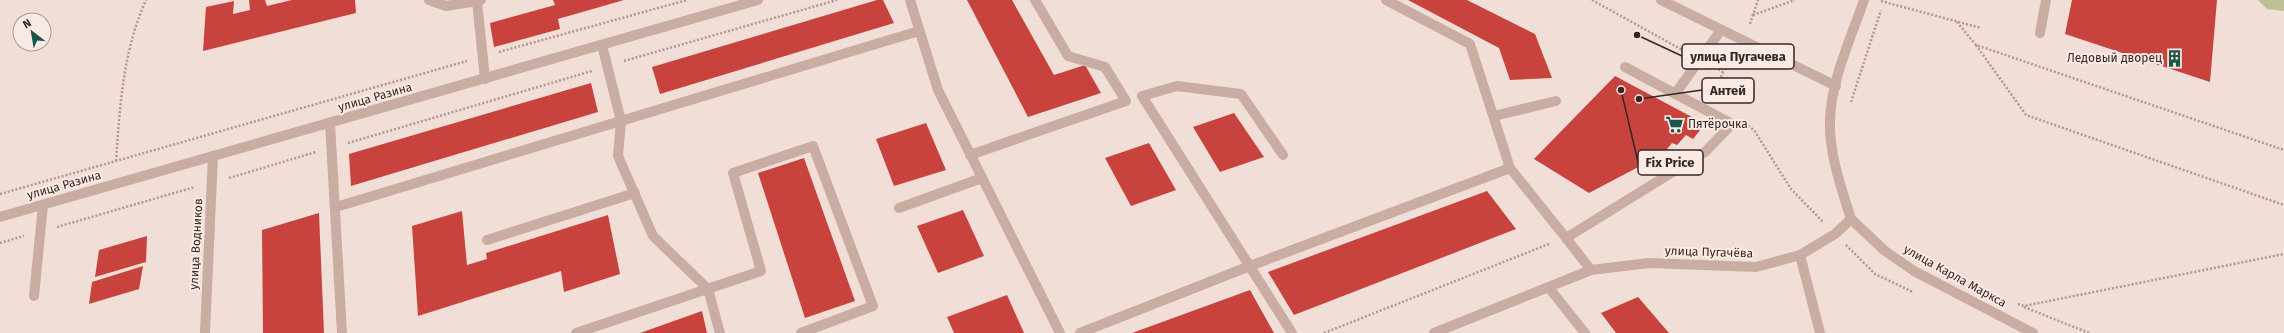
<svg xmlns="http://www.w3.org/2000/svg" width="2284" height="333" viewBox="0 0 2284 333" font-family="'Fira Sans',sans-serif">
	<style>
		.green { fill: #bbc097 }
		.building { fill: #c8433e }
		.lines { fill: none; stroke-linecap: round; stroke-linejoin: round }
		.path { stroke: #b5968e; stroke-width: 2.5; stroke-dasharray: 2 2; stroke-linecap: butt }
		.minor { stroke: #c9ada3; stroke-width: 10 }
		.labels { text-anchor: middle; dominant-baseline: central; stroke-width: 4; stroke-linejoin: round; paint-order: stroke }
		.poi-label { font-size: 12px; fill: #342725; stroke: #f9eae3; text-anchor: end }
		.street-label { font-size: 12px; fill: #342725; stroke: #f9eae3 }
		.leader { fill: none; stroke: #342725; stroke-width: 1.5 }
		.callout-dot { fill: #342725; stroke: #f9eae3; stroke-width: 1.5 }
		.callout { fill: #f9eae3; stroke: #342725; stroke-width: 1.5 }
		.callout-label { font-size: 13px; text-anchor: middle; font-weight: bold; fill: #342725 }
	</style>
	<rect width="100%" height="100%" fill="#f1dfd7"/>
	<!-- green -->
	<polygon class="green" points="2258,0 2284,0 2284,11 2267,9"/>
	<!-- building -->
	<g class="building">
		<polygon points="249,0 265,0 267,6 292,0 355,0 356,13 203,51 206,7 234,1 233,14 250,10"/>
		<polygon points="553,0 624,0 558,19 560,29 494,47 490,23 555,5"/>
		<polygon points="877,0 883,0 894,23 660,94 652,67"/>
		<polygon points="967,0 1012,0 1054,75 1085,65 1101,93 1028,117"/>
		<polygon points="1408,0 1467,0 1535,34 1552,78 1510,80 1499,48"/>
		<polygon points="2072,0 2217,0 2210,82 2065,34"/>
		<polygon points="1615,76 1705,124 1693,139 1686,135 1677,145 1672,143 1663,154 1589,193 1534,159"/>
		<polygon points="591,83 598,112 351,186 349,154"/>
		<polygon points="1234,113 1264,157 1220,172 1193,127"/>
		<polygon points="926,123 946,170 894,186 876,139"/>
		<polygon points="1149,143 1176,190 1131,206 1105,158"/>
		<polygon points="804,158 855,301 805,318 758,173"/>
		<polygon points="1487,191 1516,229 1294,315 1268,272"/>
		<polygon points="963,210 984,256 938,273 917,226"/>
		<polygon points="462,211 467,265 487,259 486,253 608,215 620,274 564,292 561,271 418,316 412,226"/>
		<polygon points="319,213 324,333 263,333 262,230"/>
		<polygon points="147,236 146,262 95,277 99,250"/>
		<polygon points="143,266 139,289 89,304 92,282"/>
		<polygon points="1250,290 1274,333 1132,333"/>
		<polygon points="1007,295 1024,333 954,333 947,317"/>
		<polygon points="1638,297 1669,333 1616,333 1601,313"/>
		<polygon points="702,311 707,333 640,333"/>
	</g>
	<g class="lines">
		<!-- path -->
		<g class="path">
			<polyline points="1592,0 1686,52"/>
			<polyline points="1881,1 1981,28"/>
			<polyline points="1753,15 1795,0"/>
			<polyline points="1957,22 1976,45 2284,150"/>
			<polyline points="1750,24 1758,0"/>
			<polyline points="1976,45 2026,115 2284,205"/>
			<polyline points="499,52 687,0"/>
			<polyline points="624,61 837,0"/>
			<polyline points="1715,67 1723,72 1734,55"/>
			<polyline points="1714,96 1723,72"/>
			<polyline points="1851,102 1881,10"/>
			<polyline points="1748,126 1754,130 1791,189 1823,222"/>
			<polyline points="348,143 592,71"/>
			<path d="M116,161C120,105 123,51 146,0"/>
			<polyline points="229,178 316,152"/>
			<polyline points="0,194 467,61"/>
			<polyline points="57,227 195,187"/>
			<polyline points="0,243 24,236"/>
			<polyline points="1846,245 1875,274 1913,292"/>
			<polyline points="2018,304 2024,306 2284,254"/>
			<polyline points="2024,307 2089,333"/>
			<polyline points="1324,333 1549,244"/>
		</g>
		<!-- minor -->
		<g class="minor">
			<polyline points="429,0 446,6 477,1"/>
			<polyline points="481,0 477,1 485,79"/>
			<polyline points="910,0 938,90 1060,333"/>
			<polyline points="1386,0 1470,44 1510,168 1566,238 1705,152 1732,124 1625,67"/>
			<polyline points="1661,0 1836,86"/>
			<polyline points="2040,33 2046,0"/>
			<polyline points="602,45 621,121 618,156 653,236 708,289 720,333"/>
			<polyline points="1675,94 1721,30"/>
			<polyline points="1494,116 1556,101"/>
			<polyline points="330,123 342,333"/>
			<polyline points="970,155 1126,101 1105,67 1068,56 1035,0"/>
			<polyline points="1283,155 1241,94 1177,86 1142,96 1292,333"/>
			<polyline points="336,207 919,31"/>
			<polyline points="899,208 982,178"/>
			<polyline points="0,217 758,0"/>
			<path d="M1851,219C1841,187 1829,154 1830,121C1831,79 1851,39 1864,0"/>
			<polyline points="1851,219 1885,251 1914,271 2033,333"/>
			<polyline points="1566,238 1591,270"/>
			<polyline points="487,240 635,193"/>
			<polyline points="1800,255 1820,333"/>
			<polyline points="1549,288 1585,333"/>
			<polyline points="34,296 43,205"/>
			<polyline points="205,333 213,156"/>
			<polyline points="576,333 761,271 733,173 813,146 873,306 801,333"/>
			<polyline points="1080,333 1250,266 1510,168"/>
			<polyline points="1434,333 1591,270 1649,263 1756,267 1800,255 1835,234 1851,219"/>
		</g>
	</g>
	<!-- icons -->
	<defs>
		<symbol id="building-bare" viewBox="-9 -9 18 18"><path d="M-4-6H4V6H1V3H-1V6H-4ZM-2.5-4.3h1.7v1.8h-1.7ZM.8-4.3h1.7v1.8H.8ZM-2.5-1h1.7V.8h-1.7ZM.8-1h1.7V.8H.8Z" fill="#1b564d" stroke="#f9eae3" stroke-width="2.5" paint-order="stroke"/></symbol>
		<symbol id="supermarket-bare" viewBox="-9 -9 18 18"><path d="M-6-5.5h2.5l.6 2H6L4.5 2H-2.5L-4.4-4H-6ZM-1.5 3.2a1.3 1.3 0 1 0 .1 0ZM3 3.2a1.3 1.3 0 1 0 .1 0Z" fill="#1b564d" stroke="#f9eae3" stroke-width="2.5" paint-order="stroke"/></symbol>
	</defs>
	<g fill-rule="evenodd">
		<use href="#building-bare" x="2162" y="46" width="25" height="25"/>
		<use href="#supermarket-bare" x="1662" y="112" width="25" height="25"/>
	</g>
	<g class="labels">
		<!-- poi labels -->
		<g class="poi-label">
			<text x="2162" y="58">Ледовый дворец</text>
			<text x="1688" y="124" text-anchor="start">Пятёрочка</text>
		</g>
		<!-- street labels -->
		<g class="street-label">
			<text transform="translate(375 97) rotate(-16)">улица Разина</text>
			<text transform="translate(64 185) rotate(-16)">улица Разина</text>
			<text transform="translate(196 244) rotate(-87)">улица Водников</text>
			<text transform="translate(1709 252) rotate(2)">улица Пугачёва</text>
			<text transform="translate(1955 276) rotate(29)">улица Карла Маркса</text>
		</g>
	</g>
	<!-- callouts -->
	<path class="leader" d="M1637 35L1682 56M1639 99L1702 90M1621 90L1638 162"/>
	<g class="callout-dot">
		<circle cx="1637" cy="35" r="4"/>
		<circle cx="1639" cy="99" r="4"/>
		<circle cx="1621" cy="90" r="4"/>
	</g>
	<g class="callout">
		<rect x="1682" y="44" width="112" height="25" rx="4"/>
		<rect x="1702" y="78" width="52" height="25" rx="4"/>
		<rect x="1638" y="150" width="65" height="25" rx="4"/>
	</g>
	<g class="callout-label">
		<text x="1738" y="61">улица Пугачева</text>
		<text x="1728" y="95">Антей</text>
		<text x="1670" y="167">Fix Price</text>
	</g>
	<!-- north arrow -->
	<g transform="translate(32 32) rotate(329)"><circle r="19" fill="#f9eae3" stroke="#aa9c97"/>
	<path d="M0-3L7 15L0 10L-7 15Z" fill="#1b564d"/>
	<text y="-6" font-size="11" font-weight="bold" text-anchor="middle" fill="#342725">N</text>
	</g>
</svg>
